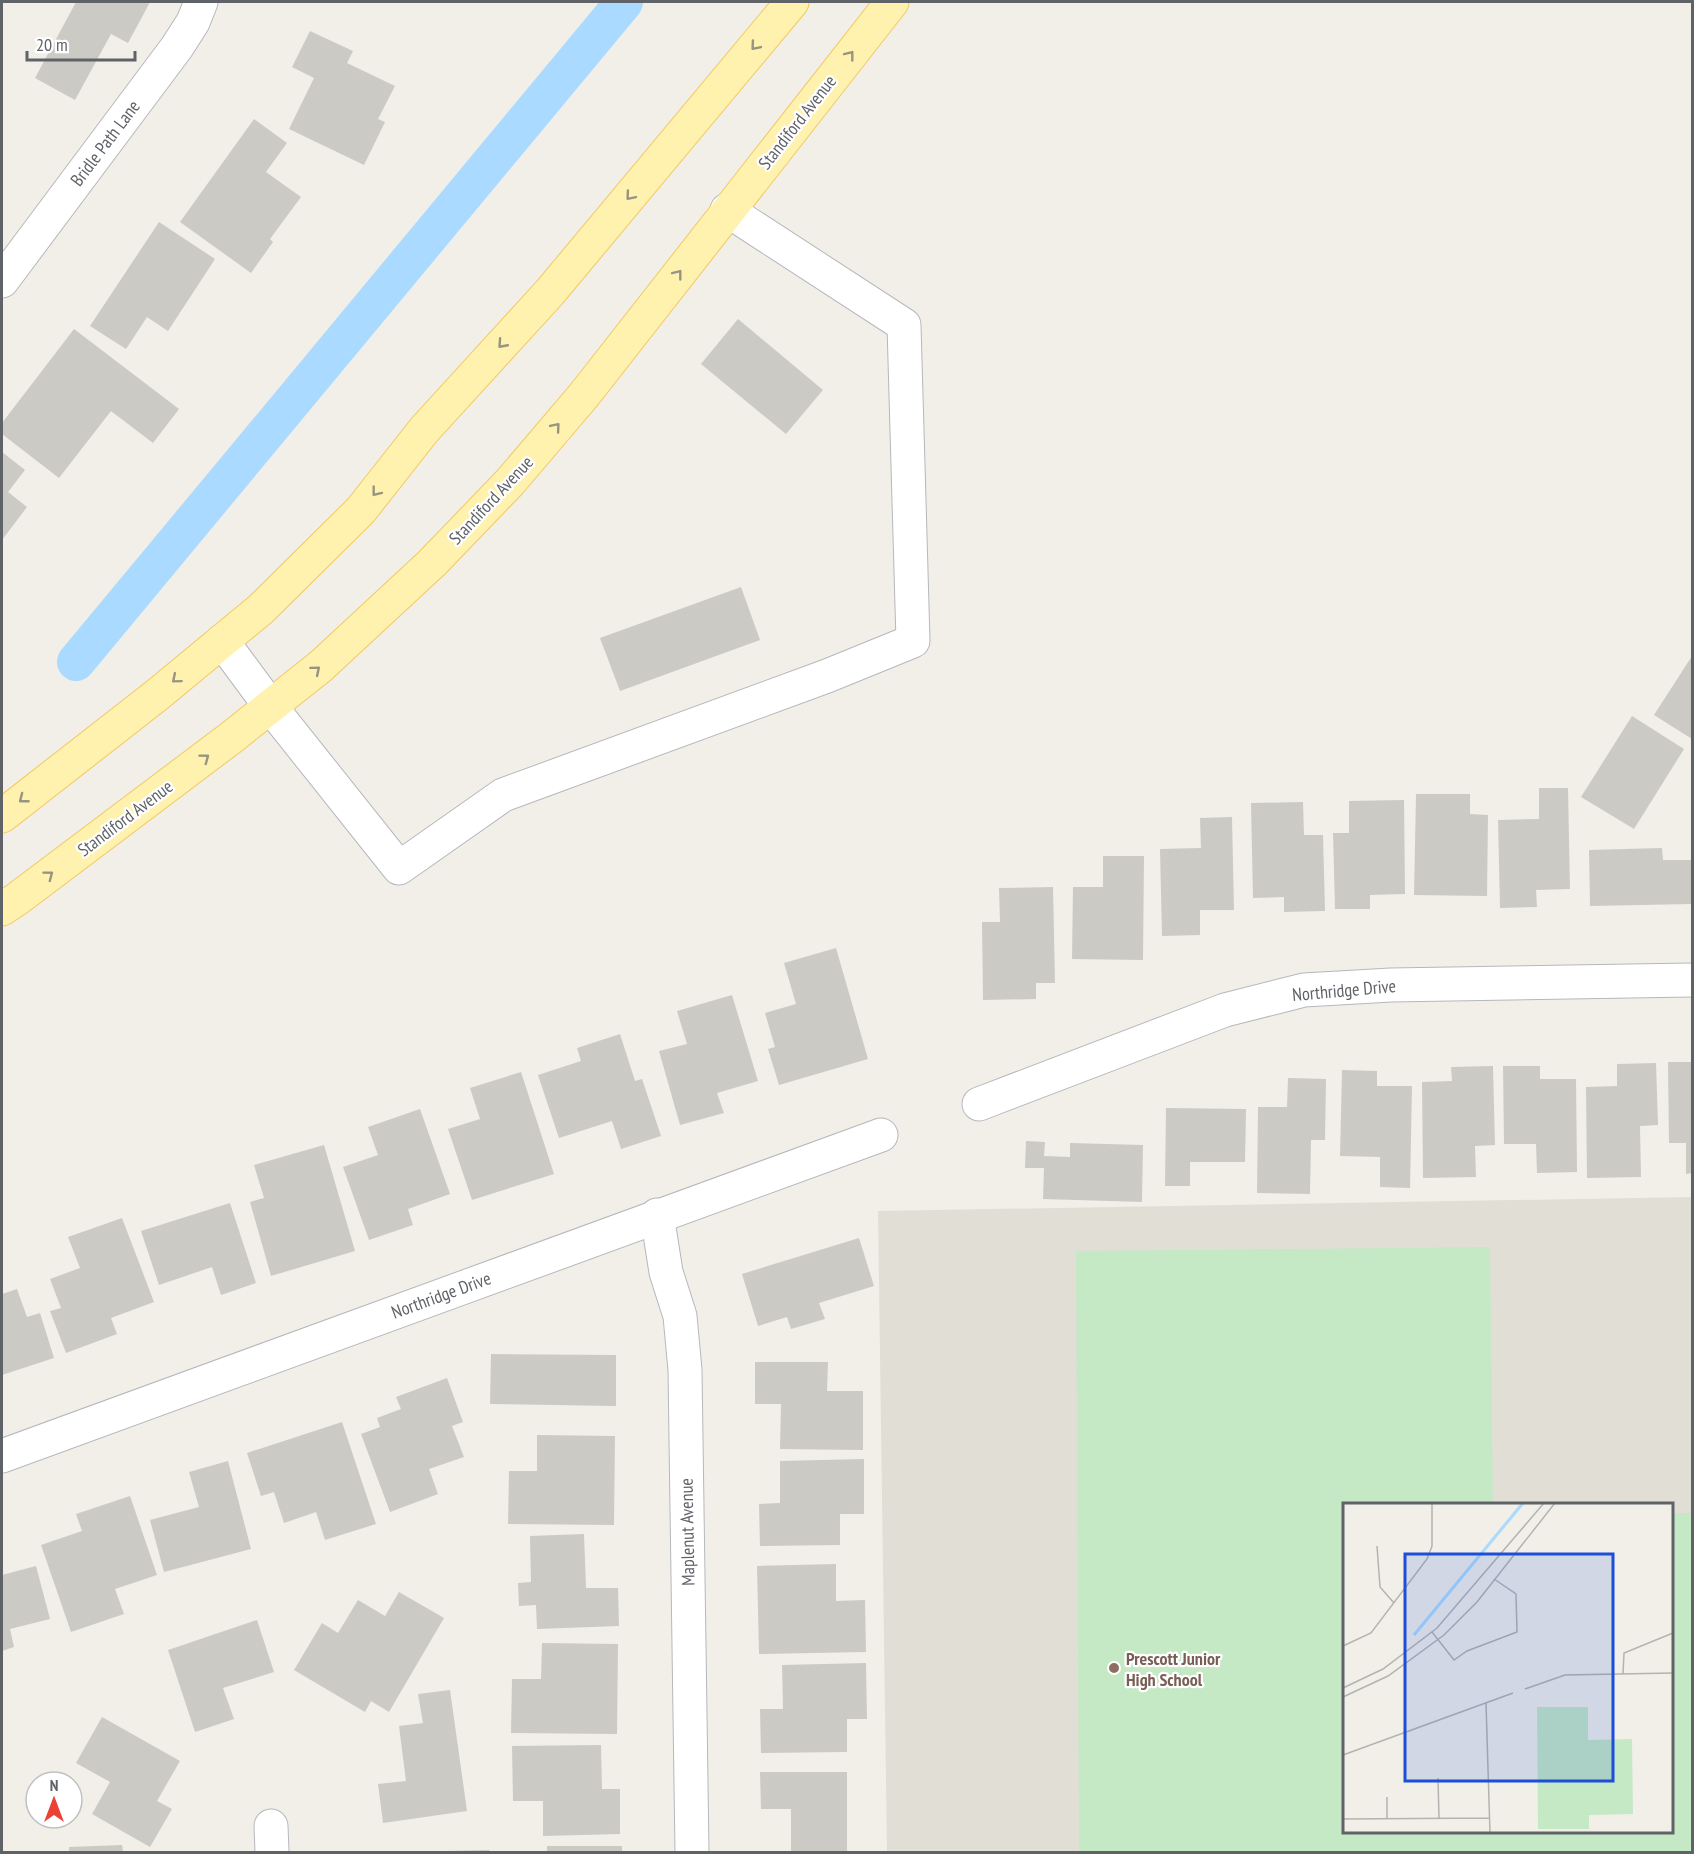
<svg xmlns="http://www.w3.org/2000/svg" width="1694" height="1854" viewBox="0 0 1694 1854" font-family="'PT Sans Narrow',sans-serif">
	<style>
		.education { fill: #e1ded6; fill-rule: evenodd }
		.green { fill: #c5e8c5 }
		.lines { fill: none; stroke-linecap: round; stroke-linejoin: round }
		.canal { stroke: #aadaff; stroke-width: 38 }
		.building { fill: #cccac5 }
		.minor-casing { stroke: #b5b8bc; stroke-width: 35 }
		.major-casing { stroke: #f2c960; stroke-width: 35 }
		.minor { stroke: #fff; stroke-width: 33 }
		.major { stroke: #fff2af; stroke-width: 33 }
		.oneway { stroke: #979581 }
		.education-dot { fill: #8d6e63; stroke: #fff; stroke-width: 2 }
		.labels { text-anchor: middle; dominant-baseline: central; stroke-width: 4.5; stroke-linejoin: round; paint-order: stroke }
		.street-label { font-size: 18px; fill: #5f6368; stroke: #fff }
		.education-label { font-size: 18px; font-weight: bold; fill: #785e54; stroke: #fff; text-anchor: start }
		.inset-river { fill: none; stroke: #aadaff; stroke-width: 3 }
		.inset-road { fill: none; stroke: #b3b3b1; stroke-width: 1.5 }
		.view { fill: #1d4ed8; fill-opacity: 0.15; stroke: #1d4ed8; stroke-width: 3 }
		.inset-edge { fill: none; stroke: #5f6368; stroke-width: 3 }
	</style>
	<rect width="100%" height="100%" fill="#f1efe8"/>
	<!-- education -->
	<path class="education" d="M1692,1197V1852H887L878,1211ZM1344,1504H1672V1832H1344Z"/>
	<!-- green -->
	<polygon class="green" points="1490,1247 1493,1504 1344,1504 1344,1832 1672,1832 1672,1513 1692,1513 1692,1852 1079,1852 1076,1251"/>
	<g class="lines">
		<!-- canal -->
		<polyline class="canal" points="76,662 624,2"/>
	</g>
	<!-- building -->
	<g class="building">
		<polygon points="76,2 150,2 128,43 111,34 75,100 35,78"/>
		<polygon points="310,31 353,51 347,63 395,86 378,119 385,122 364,165 289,129 314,78 292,67"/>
		<polygon points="254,119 287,143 266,172 301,197 270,239 273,242 251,273 180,222"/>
		<polygon points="159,222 215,259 168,331 147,317 126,349 90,326"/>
		<polygon points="738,319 823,390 786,434 701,364"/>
		<polygon points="74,329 179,409 153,443 111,411 59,478 2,434 2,423"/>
		<polygon points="2,452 25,470 8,492 27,507 2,540"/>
		<polygon points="741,587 760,640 620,691 600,638"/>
		<polygon points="1692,656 1692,739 1654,715"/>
		<polygon points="1632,716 1684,749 1634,829 1581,797"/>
		<polygon points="1539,788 1568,788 1570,889 1536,890 1537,907 1500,908 1498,820 1539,819"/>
		<polygon points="1416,794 1470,794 1470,814 1488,815 1487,896 1414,895"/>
		<polygon points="1404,800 1405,894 1370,895 1370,909 1335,909 1333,833 1349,833 1349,801"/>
		<polygon points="1303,802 1304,835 1323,835 1325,911 1284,912 1284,897 1253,898 1251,803"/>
		<polygon points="1232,817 1234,910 1200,910 1200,935 1162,936 1160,849 1201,848 1200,818"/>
		<polygon points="1662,848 1663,860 1692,860 1692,904 1590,906 1589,850"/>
		<polygon points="1103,856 1144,856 1143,960 1072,959 1073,887 1103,887"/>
		<polygon points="1053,887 1055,983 1036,983 1036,999 983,1000 982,922 1000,922 999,888"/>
		<polygon points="836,948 868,1059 779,1085 768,1049 775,1047 765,1013 796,1004 784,963"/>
		<polygon points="732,995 758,1081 717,1093 724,1113 680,1125 659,1051 687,1044 677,1011"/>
		<polygon points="620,1034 635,1081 642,1079 661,1136 621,1149 612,1121 559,1138 538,1075 581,1061 577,1048"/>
		<polygon points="1668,1062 1692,1062 1692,1173 1686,1174 1686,1143 1669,1143"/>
		<polygon points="1656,1063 1658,1125 1640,1126 1641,1177 1587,1178 1586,1087 1617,1086 1617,1064"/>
		<polygon points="1493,1066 1495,1145 1475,1146 1476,1177 1423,1178 1422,1082 1452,1081 1451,1067"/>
		<polygon points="1503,1066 1540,1066 1540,1079 1576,1079 1577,1172 1537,1173 1536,1144 1504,1144"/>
		<polygon points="1342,1070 1377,1071 1377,1086 1412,1086 1410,1188 1380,1187 1380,1157 1340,1156"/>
		<polygon points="521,1072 554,1174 472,1200 448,1129 480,1119 470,1088"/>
		<polygon points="1288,1078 1326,1079 1325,1140 1311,1140 1310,1194 1257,1193 1258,1107 1287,1107"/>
		<polygon points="1166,1108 1246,1109 1245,1162 1190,1162 1190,1186 1165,1186"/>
		<polygon points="420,1109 450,1194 408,1209 413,1225 369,1240 343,1167 378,1155 368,1127"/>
		<polygon points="1026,1141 1045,1142 1044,1156 1070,1157 1070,1143 1143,1145 1142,1202 1043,1199 1044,1168 1025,1168"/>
		<polygon points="324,1145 355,1251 271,1276 250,1202 264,1198 254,1165"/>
		<polygon points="230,1203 256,1283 221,1295 212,1267 159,1285 141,1231"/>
		<polygon points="122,1218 154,1302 111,1318 117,1334 66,1353 50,1311 61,1308 50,1279 80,1268 68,1237"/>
		<polygon points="859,1238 874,1286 819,1303 825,1319 791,1329 787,1317 758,1326 742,1274"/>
		<polygon points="17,1289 27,1317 40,1313 54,1358 2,1375 2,1294"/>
		<polygon points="491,1354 616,1355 616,1406 490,1404"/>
		<polygon points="755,1362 828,1362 827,1391 863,1391 863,1450 780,1449 781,1404 755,1404"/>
		<polygon points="447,1378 463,1422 452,1426 464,1457 429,1469 438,1494 390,1512 361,1434 380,1427 377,1418 401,1409 396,1397"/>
		<polygon points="342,1422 376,1524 325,1540 316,1512 284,1523 274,1492 261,1496 247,1453"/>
		<polygon points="537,1435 615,1436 614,1525 508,1524 509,1471 537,1471"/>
		<polygon points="864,1459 864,1514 840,1514 840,1545 760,1546 759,1504 780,1503 780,1461"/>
		<polygon points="228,1461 251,1549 164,1572 150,1520 199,1507 189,1472"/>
		<polygon points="130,1496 157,1575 115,1589 124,1614 71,1632 41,1545 82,1531 76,1514"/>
		<polygon points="584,1534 586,1588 618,1588 619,1626 537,1629 536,1605 519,1606 518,1583 531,1582 530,1536"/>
		<polygon points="836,1564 836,1601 865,1600 866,1652 759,1654 757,1566"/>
		<polygon points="36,1566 50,1619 10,1629 14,1647 2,1651 2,1575"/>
		<polygon points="399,1592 444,1618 389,1712 371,1701 365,1712 294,1670 322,1623 338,1633 358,1600 385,1616"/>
		<polygon points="257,1620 274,1672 223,1688 234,1719 195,1732 168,1650"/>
		<polygon points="542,1643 618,1644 617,1734 511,1733 512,1679 541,1679"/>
		<polygon points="866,1663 867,1719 847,1719 847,1752 761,1753 760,1709 783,1709 782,1665"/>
		<polygon points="450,1690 467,1811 383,1823 378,1784 406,1781 399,1726 423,1723 418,1694"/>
		<polygon points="102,1717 180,1761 157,1801 172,1809 150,1847 92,1814 110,1782 76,1763"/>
		<polygon points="601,1745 602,1789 620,1789 620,1834 543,1836 543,1801 513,1801 512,1746"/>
		<polygon points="760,1772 847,1772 847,1852 791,1852 791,1809 761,1809"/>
		<polygon points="122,1845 123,1852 69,1852 69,1847"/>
		<rect x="547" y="1846" width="75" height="6"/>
		<polygon points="489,1850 490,1852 448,1852 448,1851"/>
	</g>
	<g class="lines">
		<defs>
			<g id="minor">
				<polyline points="2,281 177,47 193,22 201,2"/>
				<polyline points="222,641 270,706 399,868 503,795 827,676 913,641 904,325 727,210"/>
				<polyline points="979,1104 1225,1010 1304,990 1391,985 1692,980"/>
				<polyline points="657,1215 666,1272 680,1316 685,1370 692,1852"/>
				<polyline points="2,1456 881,1135"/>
				<polyline points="271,1826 272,1852"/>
			</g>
			<g id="major">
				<polyline points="2,816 157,695 261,609 361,510 424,430 550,292 792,2"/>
				<polyline points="2,909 17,899 232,737 321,666 432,563 510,482 584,395 892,2"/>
			</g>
		</defs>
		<!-- minor casing -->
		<use href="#minor" class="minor-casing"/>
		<!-- major casing -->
		<use href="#major" class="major-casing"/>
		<!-- minor -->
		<use href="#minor" class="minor"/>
		<!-- major -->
		<use href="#major" class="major"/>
	</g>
	<!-- one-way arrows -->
	<defs><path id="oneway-chevron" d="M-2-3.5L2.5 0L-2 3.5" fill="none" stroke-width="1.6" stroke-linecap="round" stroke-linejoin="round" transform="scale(1.5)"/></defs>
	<g class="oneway">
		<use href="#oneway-chevron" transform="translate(755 46) rotate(130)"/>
		<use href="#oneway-chevron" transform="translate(850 55) rotate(-52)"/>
		<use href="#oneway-chevron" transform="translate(630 196) rotate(130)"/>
		<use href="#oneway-chevron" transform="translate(678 274) rotate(-52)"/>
		<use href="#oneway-chevron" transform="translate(502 344) rotate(132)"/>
		<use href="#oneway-chevron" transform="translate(556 427) rotate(-50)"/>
		<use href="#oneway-chevron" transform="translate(376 492) rotate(128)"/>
		<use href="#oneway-chevron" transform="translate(316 670) rotate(-40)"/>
		<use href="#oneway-chevron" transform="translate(176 679) rotate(140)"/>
		<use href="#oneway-chevron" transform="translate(205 758) rotate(-37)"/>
		<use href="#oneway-chevron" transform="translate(23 799) rotate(142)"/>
		<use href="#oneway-chevron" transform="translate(49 875) rotate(-37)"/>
	</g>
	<!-- markers -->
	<circle class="education-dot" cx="1114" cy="1668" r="6"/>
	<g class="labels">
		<!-- street labels -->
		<g class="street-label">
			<text transform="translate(797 122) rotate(-52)">Standiford Avenue</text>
			<text transform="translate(105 143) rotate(-53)">Bridle Path Lane</text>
			<text transform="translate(491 500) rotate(-47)">Standiford Avenue</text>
			<text transform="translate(125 818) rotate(-37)">Standiford Avenue</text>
			<text transform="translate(1344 990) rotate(-5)">Northridge Drive</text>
			<text transform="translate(441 1295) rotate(-20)">Northridge Drive</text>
			<text transform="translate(687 1532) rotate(-91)">Maplenut Avenue</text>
		</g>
		<!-- education labels -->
		<g class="education-label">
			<text x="1126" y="1658">Prescott Junior<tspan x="1126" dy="21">High School</tspan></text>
		</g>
	</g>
	<!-- overview -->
	<g transform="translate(1343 1503)">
		<rect width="330" height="330" fill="#f1efe8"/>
		<path d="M194,204H245V237L289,236L290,311L246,312V326H195Z" fill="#c5e8c5"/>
		<path class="inset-river" d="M71,132L180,0"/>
		<path class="inset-road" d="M34,43L37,84L51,100M89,129L111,157L124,148L174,129L173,91L151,76M0,143L28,130L84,56L89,43V0M280,171L281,150L330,130M0,185L40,166L94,125L201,0M182,186L222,172L330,170M0,194L45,173L101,132L134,99L212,0M143,200L147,330M0,252L170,190M95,275L96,315M44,294V316M0,316L147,315"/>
		<path class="view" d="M62,51H270V278H62Z"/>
		<rect width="330" height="330" class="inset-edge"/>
	</g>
	<!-- border -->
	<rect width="1694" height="1854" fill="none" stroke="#5f6368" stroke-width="6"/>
	<!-- north arrow -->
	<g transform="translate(54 1800)"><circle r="28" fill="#ffffff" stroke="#bfc1c3" stroke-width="1.5"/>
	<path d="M0-4.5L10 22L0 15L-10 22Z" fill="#ea4335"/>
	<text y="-9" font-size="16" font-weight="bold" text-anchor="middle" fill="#5f6368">N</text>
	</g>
	<!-- scale -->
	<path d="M27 51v9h108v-9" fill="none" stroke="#5f6368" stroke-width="3"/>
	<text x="36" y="51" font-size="18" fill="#5f6368" stroke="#ffffff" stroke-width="4.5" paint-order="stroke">20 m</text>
</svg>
